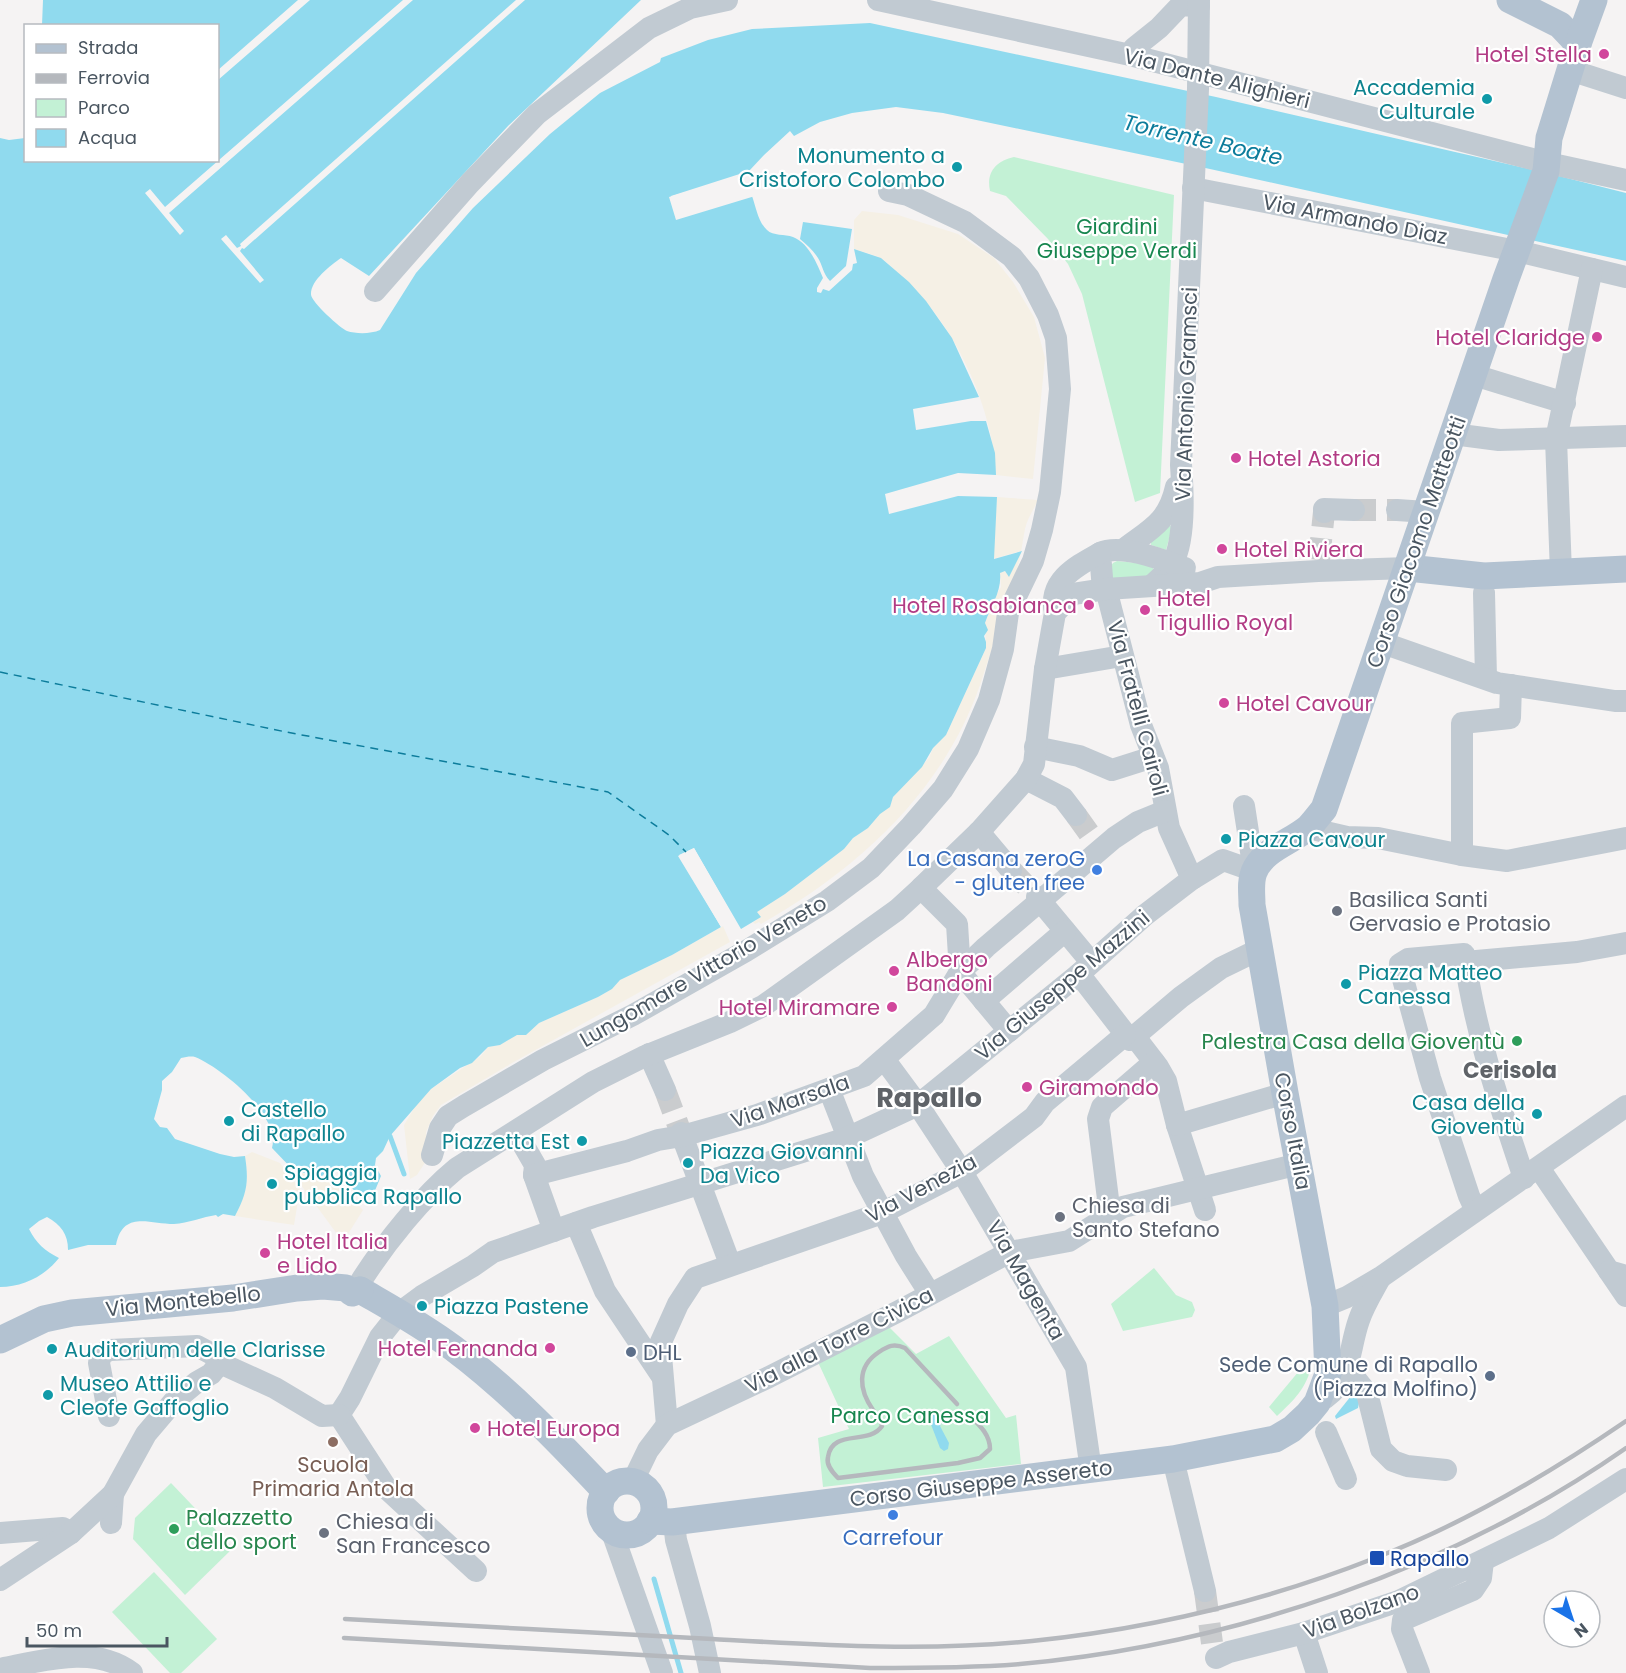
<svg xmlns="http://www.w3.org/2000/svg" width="1626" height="1673" viewBox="0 0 1626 1673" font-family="Poppins,sans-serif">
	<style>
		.green { fill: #c3f1d5 }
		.sand { fill: #f5f0e5 }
		.water { fill: #90daee }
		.pier { fill: #f5f3f3 }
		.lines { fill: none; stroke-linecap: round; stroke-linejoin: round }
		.stream { stroke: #90daee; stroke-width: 5 }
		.ferry { stroke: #0c7c9b; stroke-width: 1.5; stroke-dasharray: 8 6; stroke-linecap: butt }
		.minor-tunnel { stroke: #caccce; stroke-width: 22; stroke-dasharray: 22 11; stroke-linecap: butt }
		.minor { stroke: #c1cad2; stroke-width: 22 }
		.major { stroke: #b3c2d1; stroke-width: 27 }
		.rail { stroke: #b5b8bd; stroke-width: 4.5 }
		.hotel-dot { fill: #d1479c; stroke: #fff; stroke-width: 2 }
		.culture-dot { fill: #0f9aa8; stroke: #fff; stroke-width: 2 }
		.shop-dot { fill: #3f7fe0; stroke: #fff; stroke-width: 2 }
		.worship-dot { fill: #6b7280; stroke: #fff; stroke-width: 2 }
		.leisure-dot { fill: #2e9e5b; stroke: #fff; stroke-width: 2 }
		.service-dot { fill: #5c6f8a; stroke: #fff; stroke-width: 2 }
		.education-dot { fill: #8d6e63; stroke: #fff; stroke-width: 2 }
		.transit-dot { fill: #1a4fb4; stroke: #fff; stroke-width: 2 }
		.labels { text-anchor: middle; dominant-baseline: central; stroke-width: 4.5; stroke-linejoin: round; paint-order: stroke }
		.hotel-label { font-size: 21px; fill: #b23c85; stroke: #fff; text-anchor: start }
		.street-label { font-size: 21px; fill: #4a5661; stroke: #fff }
		.culture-label { font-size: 21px; fill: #0d838f; stroke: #fff; text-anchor: start }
		.park-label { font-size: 21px; fill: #17864f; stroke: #fff }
		.shop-label { font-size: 21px; fill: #366cbe; stroke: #fff; text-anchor: end }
		.worship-label { font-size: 21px; fill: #5b616d; stroke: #fff; text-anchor: start }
		.leisure-label { font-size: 21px; fill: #27864d; stroke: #fff; text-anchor: end }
		.service-label { font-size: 21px; fill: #4e5e75; stroke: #fff; text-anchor: start }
		.education-label { font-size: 21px; fill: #785e54; stroke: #fff }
		.transit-label { font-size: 21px; fill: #164399; stroke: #fff; text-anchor: start }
		.water-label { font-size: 22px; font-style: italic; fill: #0c7c9b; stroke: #fff }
		.neighbourhood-label { font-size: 22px; font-weight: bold; fill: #5f6368; stroke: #fff }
		.district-label { font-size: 27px; font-weight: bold; fill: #5f6368; stroke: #fff }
	</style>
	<rect width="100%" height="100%" fill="#f5f3f3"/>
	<!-- green -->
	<g class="green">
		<path d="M1014,157L1174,195L1160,493L1135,502L1082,294L1068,264L1048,239L1006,196L990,191C986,172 996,161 1014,157Z"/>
		<polygon points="1169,524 1172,528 1166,550 1151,545 1151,542"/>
		<polygon points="1117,561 1147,564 1153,568 1155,573 1149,579 1113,579 1109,569 1113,563"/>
		<polygon points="1154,1268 1176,1295 1192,1302 1195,1310 1192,1317 1123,1331 1111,1304"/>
		<polygon points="887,1325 916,1354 949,1336 1006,1418 1016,1415 1021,1464 823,1487 818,1438 849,1429 817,1360"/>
		<path d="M1312,1364C1306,1389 1295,1399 1277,1416L1269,1407L1304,1365Z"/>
		<polygon points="171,1483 233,1548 185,1595 133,1539 135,1518"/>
		<polygon points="154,1572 217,1639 181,1673 170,1673 112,1612"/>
	</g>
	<!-- sand -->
	<g class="sand">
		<path d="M862,211L898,215L958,234L994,258L1013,282L1034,317L1045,358L1033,479L996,475C993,404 952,319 898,273C892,268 887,261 880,258C873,254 862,252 854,249V220Z"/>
		<path d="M997,497L1038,500C1034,509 1027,519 1025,529C1022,544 1021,558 1016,573C1005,610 992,648 980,685C943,792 857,870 761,924L759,922L755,924L753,922L757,920L756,912L785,894L844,849L853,838L868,828L880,813L890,807L893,797L929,758L933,748L946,735L986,648L985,623L995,597L1001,587L1000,573L1005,571L1009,576L1021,551L993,559Z"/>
		<polygon points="723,926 730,942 512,1063 441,1105 433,1116 426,1132 428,1158 417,1175 410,1179 404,1125 418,1102 431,1089 481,1056 488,1047 500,1045 516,1035 526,1035 539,1023 598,997 612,989 620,980 672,955"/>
		<path d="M252,1152L280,1163L300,1189L294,1225L235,1216C247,1193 249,1182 245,1156Z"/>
		<polygon points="290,1170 320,1178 325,1173 363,1210 348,1234 340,1238"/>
	</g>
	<!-- water -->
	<g class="water">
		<polygon points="43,0 298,0 218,70 218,26 42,25"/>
		<path d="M310,0H403L165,207L150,189L145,193L180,235L184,231L169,213L413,0H516L240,244L241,246L237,248L226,235L221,239L260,283L264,280L240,251L242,248L244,249L525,0H641L508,126L369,276L341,258C330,266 311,280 311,294C310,301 341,329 347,331C356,334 371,334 380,330L416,273L473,208L550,134L600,93L660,62L661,58L708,40L752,29L870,23L1216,97L1555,175L1626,193V261L1210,169L943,113L896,107L852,113L820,122L794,136L790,131L764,155L749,171L671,196L676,218L752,196C756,207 758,222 767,230C773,236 785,234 793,237C809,243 817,264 823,278L817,288V292L821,293L823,289L829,291L852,270L853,264L857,263L854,249L881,258L909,282L926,301L952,338L979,397L913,409L916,430L971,421H986L995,453L996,475L958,473L885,494L889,514L958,496L997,497L994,559L1022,551L1009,577L1005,571L1000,573C1002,591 991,606 985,623L988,630L984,636L986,642V648L946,735L933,748L922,767L893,797L890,807L880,814L868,828L853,838L844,849L785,894L757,912L761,917L741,929L694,848L679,855L721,927L672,955L620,980L612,989L598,997L539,1023L526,1035H517L500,1045L488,1047L472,1063L460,1068L431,1089L390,1136L383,1151L376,1158L375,1165L381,1176L374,1193L362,1201L337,1168H330L321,1177L293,1170L272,1148C281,1116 222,1068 195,1057C191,1056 186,1057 181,1058L172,1072L162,1081V1090L154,1119L160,1127L167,1128L175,1139L220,1154L234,1157L245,1156C249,1182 247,1193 235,1216L223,1214L218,1217L216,1215C203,1217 188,1223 174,1224C149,1224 123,1210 116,1245H88L68,1250C68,1234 61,1225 47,1217L39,1221L29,1229C36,1243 45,1251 59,1258C45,1276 23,1287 0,1287V138L9,140L25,138L26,160H218V80Z"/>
		<path d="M803,222L852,229L846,266L830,281C823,274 823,266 818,258C813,250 807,245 800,239Z"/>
		<polygon points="1355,1391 1359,1403 1358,1408 1336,1419 1335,1416"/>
		<polygon points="940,1413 943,1420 940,1426 949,1443 948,1449 944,1451 940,1448 927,1414"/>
	</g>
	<!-- pier -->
	<g class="pier">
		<polygon points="749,173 749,174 674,198 678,215 752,193 755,196 676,220 669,197"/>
		<polygon points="694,848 735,920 732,921 693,852 682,857 723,926 721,927 678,856"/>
	</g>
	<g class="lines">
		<!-- stream -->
		<g class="stream">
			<polyline points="390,1136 404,1174"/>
			<polyline points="654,1579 681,1673"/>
		</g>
		<!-- ferry -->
		<polyline class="ferry" points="0,672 286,732 608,792 669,835 686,852"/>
		<!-- minor-tunnel -->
		<g class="minor-tunnel">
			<polyline points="1354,510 1397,510"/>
			<polyline points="1319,560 1324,512"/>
			<polyline points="1076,815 1096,843"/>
			<polyline points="1011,870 1037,897"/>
			<polyline points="665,1090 681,1133"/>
			<polyline points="1205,1591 1212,1643"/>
		</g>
		<!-- minor -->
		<g class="minor">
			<polyline points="878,0 1130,55 1548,163 1626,180"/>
			<polyline points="1130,55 1134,48 1159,28 1181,5 1199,6"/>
			<polyline points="1570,70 1626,88"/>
			<polyline points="1193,188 1517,251 1626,277"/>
			<polyline points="375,291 470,183 537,114 649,28 690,8 727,0"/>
			<polyline points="1474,375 1565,403"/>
			<polyline points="1453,434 1499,440 1626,436"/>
			<polyline points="1397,510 1426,512"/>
			<polyline points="1324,512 1324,509 1354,510"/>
			<path d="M1123,550C1150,529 1168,523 1176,487"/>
			<polyline points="1561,573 1556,439 1592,269"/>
			<path d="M1151,586C1159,579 1168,572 1173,562C1185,540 1183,490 1181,465L1198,89L1199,0"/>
			<polyline points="1106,589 1141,725 1158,768 1169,828 1192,879"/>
			<path d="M1103,590L1100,553C1121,543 1163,560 1185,568"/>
			<polyline points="1484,593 1486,678"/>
			<path d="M1055,613C1048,581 1075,567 1100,553"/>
			<polyline points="1383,643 1497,683 1615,701 1626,701"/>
			<polyline points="1045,669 1122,656"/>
			<polyline points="1035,747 1079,756 1112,770 1153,757"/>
			<polyline points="1026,779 1063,798 1076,815"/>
			<polyline points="1308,828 1347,837 1378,838 1462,855 1507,861 1626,838"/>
			<polyline points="979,832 1011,870"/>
			<polyline points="1462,855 1462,723 1510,718 1511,685"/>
			<polyline points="921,888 957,924 960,972 1009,1031"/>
			<polyline points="1037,897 1091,962"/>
			<polyline points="1465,962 1577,952 1626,943"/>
			<polyline points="1079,974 1130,1040 1181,997 1221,968 1260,949"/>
			<polyline points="984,1001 1065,931"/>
			<polyline points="1135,1037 1158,1067 1166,1081 1177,1125 1205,1210"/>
			<polyline points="649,1054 665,1090"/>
			<polyline points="884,1059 918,1105 962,1172 1076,1367 1091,1470"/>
			<polyline points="829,1089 863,1176 906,1256 930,1294"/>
			<polyline points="1177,1125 1285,1093"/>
			<polyline points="516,1132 535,1165 534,1175 554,1231"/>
			<polyline points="681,1133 730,1264"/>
			<polyline points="432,1155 440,1128 448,1116 464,1106 543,1060 633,1015 746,951 827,901 871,868 911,826 943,789 968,749 989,700 1003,649 1008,613 1033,561 1042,530 1050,492 1060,389 1056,338 1048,315 1029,278 1012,257 965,222 908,195 889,191"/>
			<polyline points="1539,1168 1609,1271 1626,1276"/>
			<polyline points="534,1175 627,1151 658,1140 682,1136 757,1115 864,1076 934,1015 960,972 986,947 1114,838 1138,822 1165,811"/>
			<path d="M1475,1209L1469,1196L1430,1078L1403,979L1400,964L1408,959L1464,954C1475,1031 1499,1104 1524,1178"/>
			<polyline points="1100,1221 1108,1199 1098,1119 1102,1107 1154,1062"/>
			<polyline points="576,1223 605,1291 661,1375"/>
			<polyline points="1609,1271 1626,1296"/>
			<path d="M361,1281C385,1243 423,1196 457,1168L593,1082L643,1057L730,1022L763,1006L897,910L921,888L979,832L1026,779L1034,764L1045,669L1055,613L1073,594L1106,589L1200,583L1218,577L1318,571L1408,568"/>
			<polyline points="1325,1306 1347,1297 1381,1277 1626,1106"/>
			<polyline points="1347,1368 1367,1393 1381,1449 1393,1461 1407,1466 1446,1470"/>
			<path d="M1317,1403C1353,1384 1347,1354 1359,1320C1364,1305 1373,1291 1380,1278"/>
			<polyline points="339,1415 350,1398 380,1337 399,1313 422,1296 473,1266 493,1252 593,1217 847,1138 918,1105 1079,974 1145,915 1192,879 1223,860 1254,871 1244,806"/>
			<polyline points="339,1415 387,1489 476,1571"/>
			<polyline points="109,1416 99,1363 101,1354 110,1350 197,1346 212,1354 220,1363"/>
			<polyline points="667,1425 660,1344 678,1304 695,1278 882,1213 962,1172 1034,1117 1045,1102 1125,1035"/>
			<polyline points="1326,1432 1346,1479"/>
			<polyline points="1173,1459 1205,1591"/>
			<polyline points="633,1481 648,1450 667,1425 769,1377 899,1311 1010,1252 1069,1241 1123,1207 1299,1164"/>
			<polyline points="674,1522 676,1540 700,1626 710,1673"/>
			<polyline points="111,1523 113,1494"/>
			<polyline points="611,1529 662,1673"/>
			<polyline points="0,1533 63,1528 71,1533"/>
			<polyline points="0,1580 71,1533 113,1494 146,1434 174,1401 197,1382 211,1374 220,1363 275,1388 322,1416 339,1415"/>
			<polyline points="1304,1633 1317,1673"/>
			<polyline points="1216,1658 1229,1652 1304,1633 1399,1601 1549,1528 1626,1479"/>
			<path d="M0,1669C41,1661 95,1644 132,1673"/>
			<polyline points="1419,1673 1402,1629 1403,1620 1473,1590 1481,1578 1483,1561"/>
		</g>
		<!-- major -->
		<g class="major">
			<polyline points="1510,0 1560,25 1578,44"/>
			<polyline points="1408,568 1484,576 1626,569"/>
			<path d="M360,1290C391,1308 424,1326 453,1348C509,1390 558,1441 606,1492"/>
			<polyline points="0,1340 44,1319 72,1313 233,1298 297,1288 323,1286 346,1288 352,1293 360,1290"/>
			<circle cx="627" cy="1508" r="27"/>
			<path d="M650,1521L672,1522L1173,1459L1275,1439L1292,1429L1308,1414L1317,1403L1328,1374L1325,1306L1285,1093L1252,905C1252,894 1250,882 1254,872C1263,849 1292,842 1309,827C1314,822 1319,815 1324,809L1506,279L1546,171L1549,138L1578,44L1594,0"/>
		</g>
		<!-- rail -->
		<g class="rail">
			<path d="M957,1404L905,1348C894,1343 888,1346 879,1352C856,1367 859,1390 873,1410C877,1416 881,1419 882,1426C869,1446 832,1428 828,1457C826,1465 832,1472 838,1478L958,1463L980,1458L990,1449C990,1433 977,1423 967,1413"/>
			<path d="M345,1619C467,1626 590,1632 712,1639C819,1645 925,1652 1032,1641C1148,1629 1266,1601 1375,1558C1464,1524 1547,1475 1626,1421"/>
			<path d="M344,1638L870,1668C920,1668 970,1668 1020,1664C1230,1645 1453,1569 1626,1448"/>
		</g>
	</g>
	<!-- markers -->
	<g class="hotel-dot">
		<circle cx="1604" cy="54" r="6"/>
		<circle cx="1597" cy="337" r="6"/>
		<circle cx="1236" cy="458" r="6"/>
		<circle cx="1222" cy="549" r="6"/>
		<circle cx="1089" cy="605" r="6"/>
		<circle cx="1145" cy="610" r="6"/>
		<circle cx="1224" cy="703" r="6"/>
		<circle cx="894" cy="971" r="6"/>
		<circle cx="892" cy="1007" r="6"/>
		<circle cx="1027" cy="1087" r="6"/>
		<circle cx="265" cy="1253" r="6"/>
		<circle cx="550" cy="1348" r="6"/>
		<circle cx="475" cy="1428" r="6"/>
	</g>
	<g class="culture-dot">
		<circle cx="1487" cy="99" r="6"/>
		<circle cx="957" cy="167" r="6"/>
		<circle cx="1226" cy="839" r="6"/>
		<circle cx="1346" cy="984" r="6"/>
		<circle cx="1537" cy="1114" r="6"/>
		<circle cx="229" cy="1121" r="6"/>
		<circle cx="582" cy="1141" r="6"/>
		<circle cx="688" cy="1163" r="6"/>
		<circle cx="272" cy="1184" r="6"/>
		<circle cx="422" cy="1306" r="6"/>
		<circle cx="52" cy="1349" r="6"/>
		<circle cx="48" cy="1395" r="6"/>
	</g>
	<g class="shop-dot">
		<circle cx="1097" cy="870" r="6"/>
		<circle cx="893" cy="1515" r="6"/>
	</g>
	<g class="worship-dot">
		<circle cx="1337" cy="911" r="6"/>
		<circle cx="1060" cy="1217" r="6"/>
		<circle cx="324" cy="1533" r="6"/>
	</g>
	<g class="leisure-dot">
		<circle cx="1517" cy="1041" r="6"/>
		<circle cx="174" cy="1529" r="6"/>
	</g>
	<g class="service-dot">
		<circle cx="631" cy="1352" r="6"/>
		<circle cx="1490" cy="1376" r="6"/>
	</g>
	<circle class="education-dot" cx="333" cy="1442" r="6"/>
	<rect class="transit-dot" x="1369" y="1550" width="16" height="16" rx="3"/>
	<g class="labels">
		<!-- hotel labels -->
		<g class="hotel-label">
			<text x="1592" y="54" text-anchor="end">Hotel Stella</text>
			<text x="1585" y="337" text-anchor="end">Hotel Claridge</text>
			<text x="1248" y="458">Hotel Astoria</text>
			<text x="1234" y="549">Hotel Riviera</text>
			<text x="1157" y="598">Hotel<tspan x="1157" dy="24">Tigullio Royal</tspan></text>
			<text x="1077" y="605" text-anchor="end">Hotel Rosabianca</text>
			<text x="1236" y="703">Hotel Cavour</text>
			<text x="906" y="959">Albergo<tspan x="906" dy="24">Bandoni</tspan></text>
			<text x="880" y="1007" text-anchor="end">Hotel Miramare</text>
			<text x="1039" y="1087">Giramondo</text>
			<text x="277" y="1241">Hotel Italia<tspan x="277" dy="24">e Lido</tspan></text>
			<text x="538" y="1348" text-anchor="end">Hotel Fernanda</text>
			<text x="487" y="1428">Hotel Europa</text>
		</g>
		<!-- street labels -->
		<g class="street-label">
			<text transform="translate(1217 78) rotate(14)">Via Dante Alighieri</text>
			<text transform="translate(1355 219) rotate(11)">Via Armando Diaz</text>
			<text transform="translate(1186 394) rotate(-88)">Via Antonio Gramsci</text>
			<text transform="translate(1416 542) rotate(-71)">Corso Giacomo Matteotti</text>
			<text transform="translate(1138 708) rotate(75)">Via Fratelli Cairoli</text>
			<text transform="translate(703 971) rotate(-30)">Lungomare Vittorio Veneto</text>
			<text transform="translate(1062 985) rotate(-40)">Via Giuseppe Mazzini</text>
			<text transform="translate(790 1101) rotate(-19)">Via Marsala</text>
			<text transform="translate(1293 1131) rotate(79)">Corso Italia</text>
			<text transform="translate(921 1188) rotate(-28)">Via Venezia</text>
			<text transform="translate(1026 1280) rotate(60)">Via Magenta</text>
			<text transform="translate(183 1301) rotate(-6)">Via Montebello</text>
			<text transform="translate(839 1340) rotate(-27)">Via alla Torre Civica</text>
			<text transform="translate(981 1483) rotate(-7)">Corso Giuseppe Assereto</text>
			<text transform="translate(1361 1611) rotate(-20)">Via Bolzano</text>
		</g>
		<!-- culture labels -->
		<g class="culture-label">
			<text x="1475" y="87" text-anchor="end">Accademia<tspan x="1475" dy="24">Culturale</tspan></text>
			<text x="945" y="155" text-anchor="end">Monumento a<tspan x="945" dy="24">Cristoforo Colombo</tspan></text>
			<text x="1238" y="839">Piazza Cavour</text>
			<text x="1358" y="972">Piazza Matteo<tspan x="1358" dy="24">Canessa</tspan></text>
			<text x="1525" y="1102" text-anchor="end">Casa della<tspan x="1525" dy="24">Gioventù</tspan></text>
			<text x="241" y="1109">Castello<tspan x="241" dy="24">di Rapallo</tspan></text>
			<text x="570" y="1141" text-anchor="end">Piazzetta Est</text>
			<text x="700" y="1151">Piazza Giovanni<tspan x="700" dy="24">Da Vico</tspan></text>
			<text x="284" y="1172">Spiaggia<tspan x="284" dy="24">pubblica Rapallo</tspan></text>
			<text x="434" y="1306">Piazza Pastene</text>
			<text x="64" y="1349">Auditorium delle Clarisse</text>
			<text x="60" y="1383">Museo Attilio e<tspan x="60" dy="24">Cleofe Gaffoglio</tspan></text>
		</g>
		<!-- park labels -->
		<g class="park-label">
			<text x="1117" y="226">Giardini<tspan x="1117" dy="24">Giuseppe Verdi</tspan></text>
			<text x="910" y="1415">Parco Canessa</text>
		</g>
		<!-- shop labels -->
		<g class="shop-label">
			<text x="1085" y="858">La Casana zeroG<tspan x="1085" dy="24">- gluten free</tspan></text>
			<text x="893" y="1537" text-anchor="middle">Carrefour</text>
		</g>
		<!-- worship labels -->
		<g class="worship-label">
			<text x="1349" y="899">Basilica Santi<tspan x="1349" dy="24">Gervasio e Protasio</tspan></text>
			<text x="1072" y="1205">Chiesa di<tspan x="1072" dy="24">Santo Stefano</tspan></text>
			<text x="336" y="1521">Chiesa di<tspan x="336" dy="24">San Francesco</tspan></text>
		</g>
		<!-- leisure labels -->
		<g class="leisure-label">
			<text x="1505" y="1041">Palestra Casa della Gioventù</text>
			<text x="186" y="1517" text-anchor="start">Palazzetto<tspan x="186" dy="24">dello sport</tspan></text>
		</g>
		<!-- service labels -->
		<g class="service-label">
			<text x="643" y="1352">DHL</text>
			<text x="1478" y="1364" text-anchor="end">Sede Comune di Rapallo<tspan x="1478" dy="24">(Piazza Molfino)</tspan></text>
		</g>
		<!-- education labels -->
		<g class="education-label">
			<text x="333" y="1464">Scuola<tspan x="333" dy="24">Primaria Antola</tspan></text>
		</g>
		<!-- transit labels -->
		<g class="transit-label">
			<text x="1390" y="1558">Rapallo</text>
		</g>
		<!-- water labels -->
		<g class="water-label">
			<text transform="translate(1203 140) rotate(13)">Torrente Boate</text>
		</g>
		<!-- neighbourhood labels -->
		<g class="neighbourhood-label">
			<text x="1510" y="1070">Cerisola</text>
		</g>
		<!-- district labels -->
		<g class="district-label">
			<text x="929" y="1097">Rapallo</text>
		</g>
	</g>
	<!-- legend -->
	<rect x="24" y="24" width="195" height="138" fill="#ffffff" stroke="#b7bbc0" stroke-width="1.5"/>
	<rect x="36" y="44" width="30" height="9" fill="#b3c2d1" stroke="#b7bbc0" stroke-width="1.5"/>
	<text x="78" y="54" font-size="18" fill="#4a5661">Strada</text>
	<rect x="36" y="74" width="30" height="9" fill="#b5b8bd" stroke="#b7bbc0" stroke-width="1.5"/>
	<text x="78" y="84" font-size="18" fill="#4a5661">Ferrovia</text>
	<rect x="36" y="99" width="30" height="18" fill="#c3f1d5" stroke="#b7bbc0" stroke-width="1.5"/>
	<text x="78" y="114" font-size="18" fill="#4a5661">Parco</text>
	<rect x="36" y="129" width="30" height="18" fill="#90daee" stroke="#b7bbc0" stroke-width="1.5"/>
	<text x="78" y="144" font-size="18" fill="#4a5661">Acqua</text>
	<!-- north arrow -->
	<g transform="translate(1572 1619) rotate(141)"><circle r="28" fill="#ffffff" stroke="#b7bbc0" stroke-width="1.5"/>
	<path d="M0-4.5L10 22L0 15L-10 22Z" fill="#1a73e8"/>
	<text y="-9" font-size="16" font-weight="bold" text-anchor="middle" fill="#4a5661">N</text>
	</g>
	<!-- scale -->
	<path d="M27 1637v9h140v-9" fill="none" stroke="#4a5661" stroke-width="3"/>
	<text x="36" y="1637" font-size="18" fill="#4a5661" stroke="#ffffff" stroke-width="4.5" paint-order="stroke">50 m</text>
</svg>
